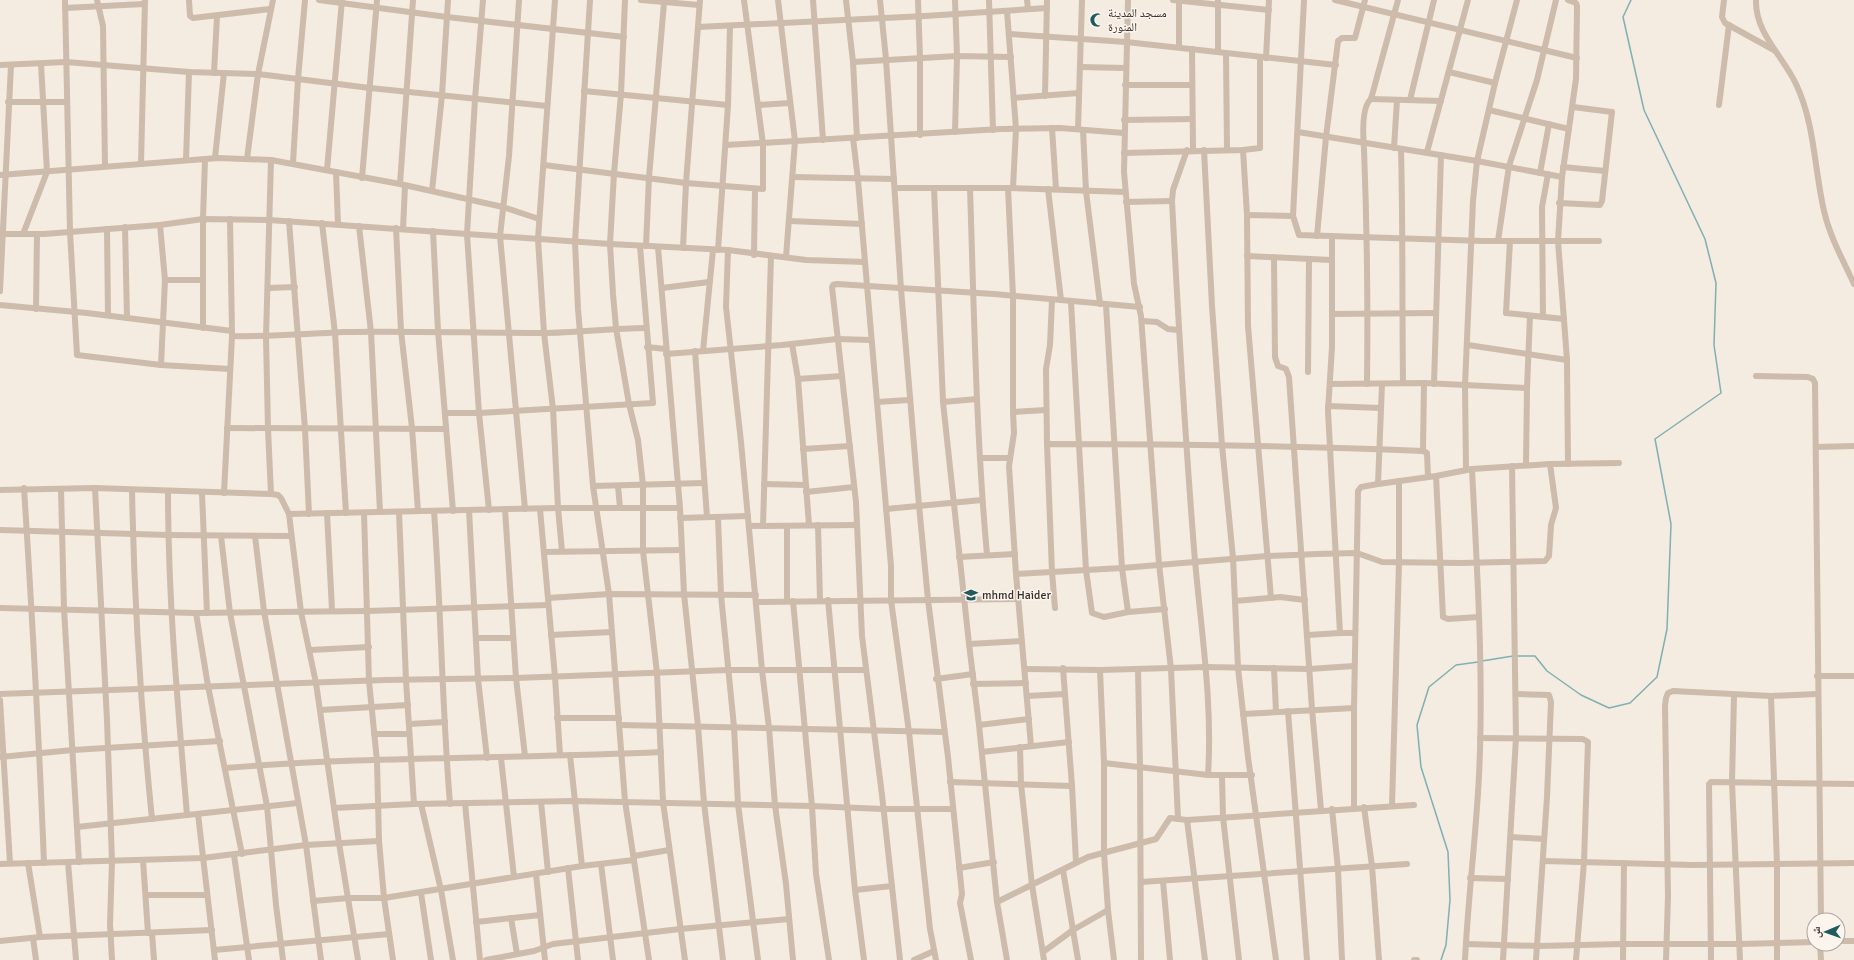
<svg xmlns="http://www.w3.org/2000/svg" width="1854" height="960" viewBox="0 0 1854 960" font-family="Signika,'Noto Naskh Arabic',sans-serif">
	<style>
		.lines { fill: none; stroke-linecap: round; stroke-linejoin: round }
		.stream { stroke: #7fb0b2; stroke-width: 1.5 }
		.minor { stroke: #cdbbac; stroke-width: 6 }
		.labels { text-anchor: middle; dominant-baseline: central; stroke-width: 3; stroke-linejoin: round; paint-order: stroke }
		.poi-label { font-size: 12px; fill: #3b302b; stroke: #fbf5ee; text-anchor: start }
	</style>
	<rect width="100%" height="100%" fill="#f4ebe1"/>
	<g class="lines">
		<!-- stream -->
		<g class="stream">
			<polyline points="1517,656 1535,656 1547,671 1581,695 1609,708 1630,703 1657,677 1667,629 1671,524 1655,439 1721,393 1714,345 1716,283 1705,239 1644,110 1623,17 1631,0"/>
			<polyline points="1482,661 1513,656"/>
			<polyline points="1441,960 1446,945 1450,900 1448,852 1421,767 1417,725 1429,687 1456,665 1478,662"/>
		</g>
		<!-- minor -->
		<g class="minor">
			<polyline points="65,0 70,232 77,355 161,365 230,369"/>
			<polyline points="97,0 103,26 105,166"/>
			<polyline points="189,0 190,16 193,18 270,9"/>
			<polyline points="319,0 447,17 624,37"/>
			<polyline points="483,0 475,99 467,234 479,413 489,510"/>
			<polyline points="519,0 509,156 500,236 525,509"/>
			<polyline points="555,0 538,239 544,333 553,409 558,508 562,551"/>
			<polyline points="590,0 575,242 578,309 593,486 609,594 625,801 649,960"/>
			<polyline points="625,0 621,94 614,173 610,244 613,294 616,328 629,404 638,440 643,485 643,551 657,673 663,802 685,960"/>
			<polyline points="641,0 699,5"/>
			<polyline points="778,0 795,141 786,257"/>
			<polyline points="813,0 823,140"/>
			<polyline points="846,0 853,62 857,138"/>
			<polyline points="880,0 886,59 901,289 919,505 928,600 948,757 962,894 960,903 971,960"/>
			<polyline points="918,0 920,58 920,135"/>
			<polyline points="955,0 957,56 955,132"/>
			<polyline points="989,0 993,130"/>
			<polyline points="1027,0 1028,9"/>
			<polyline points="1128,0 1124,172 1134,284 1141,316 1159,564 1171,669 1178,819"/>
			<polyline points="1173,0 1269,10"/>
			<polyline points="1179,0 1179,47"/>
			<polyline points="1304,0 1293,216 1299,235 1483,241 1599,241"/>
			<polyline points="1335,0 1577,58"/>
			<polyline points="1568,0 1576,3 1577,6 1576,79 1562,177 1558,241 1567,360 1568,464"/>
			<polyline points="1724,0 1722,17 1725,23 1774,50"/>
			<path d="M1756,0C1755,33 1783,56 1796,84C1815,124 1814,168 1824,211C1830,237 1843,260 1854,284"/>
			<polyline points="65,8 144,4"/>
			<polyline points="1007,11 1016,129 1013,188"/>
			<polyline points="698,27 925,16 1047,8"/>
			<polyline points="1009,34 1126,42 1336,65"/>
			<polyline points="1192,49 1193,150"/>
			<polyline points="1218,52 1218,0"/>
			<polyline points="1226,53 1227,150"/>
			<polyline points="1266,58 1269,0"/>
			<polyline points="853,62 957,56 1011,57"/>
			<polyline points="0,65 66,62 189,72 258,74 370,88 547,106"/>
			<polyline points="1080,67 1125,68"/>
			<polyline points="1449,72 1495,83"/>
			<polyline points="214,73 217,16"/>
			<polyline points="1125,85 1192,85"/>
			<polyline points="584,91 728,105"/>
			<polyline points="1045,96 1047,0"/>
			<polyline points="1014,98 1079,93"/>
			<polyline points="1371,99 1441,101"/>
			<polyline points="1410,100 1434,0"/>
			<polyline points="8,102 67,102"/>
			<polyline points="758,105 790,103"/>
			<polyline points="1719,105 1729,25"/>
			<polyline points="1489,110 1569,129"/>
			<polyline points="1124,120 1192,119"/>
			<polyline points="1052,128 1056,189"/>
			<polyline points="1078,129 1082,0"/>
			<polyline points="1083,130 1086,191 1100,304"/>
			<polyline points="1298,132 1477,161 1562,177"/>
			<polyline points="853,138 858,180 884,484 891,566 891,600 909,732 930,929 936,960"/>
			<polyline points="726,145 1001,129 1060,128 1124,133"/>
			<polyline points="1394,148 1397,100"/>
			<path d="M1401,149C1403,227 1402,305 1403,383"/>
			<path d="M1187,150L1173,190L1172,201C1178,317 1185,433 1194,549C1200,624 1213,699 1208,775"/>
			<polyline points="1204,150 1212,306 1222,445 1233,558 1238,668 1248,757 1276,960"/>
			<polyline points="1243,150 1247,215 1248,326 1271,598"/>
			<polyline points="1427,152 1468,0"/>
			<polyline points="1124,153 1243,150 1260,148 1260,57"/>
			<polyline points="215,158 224,73"/>
			<polyline points="247,159 258,74 273,0"/>
			<polyline points="186,160 189,72"/>
			<polyline points="271,160 266,337 268,429 271,494"/>
			<polyline points="141,163 145,0"/>
			<polyline points="293,163 298,79 305,0"/>
			<polyline points="544,165 686,183 763,189 763,144 744,0"/>
			<polyline points="1563,167 1605,171"/>
			<polyline points="327,170 342,0"/>
			<polyline points="336,172 338,224"/>
			<polyline points="1540,173 1549,124"/>
			<polyline points="0,175 218,158 271,160 400,184 503,207 539,219"/>
			<polyline points="793,177 894,179"/>
			<polyline points="362,178 377,0"/>
			<polyline points="400,184 413,0"/>
			<polyline points="895,188 1008,188 1125,192"/>
			<polyline points="934,188 943,402 969,644 979,725 997,902 1007,960"/>
			<path d="M970,188C974,310 976,433 987,555"/>
			<polyline points="1008,188 1013,296 1013,412 1014,433 1009,466 1016,574 1031,746"/>
			<polyline points="1048,189 1061,300"/>
			<polyline points="432,191 442,95 448,0"/>
			<polyline points="1126,202 1172,201"/>
			<polyline points="1559,203 1600,205 1602,201 1612,112 1573,107"/>
			<polyline points="1247,215 1293,216"/>
			<polyline points="230,219 232,331"/>
			<polyline points="289,221 305,429 309,514"/>
			<polyline points="790,221 862,224"/>
			<polyline points="322,223 335,333 346,513"/>
			<polyline points="160,225 165,280 161,365"/>
			<polyline points="359,226 371,332 380,512"/>
			<polyline points="125,227 127,318"/>
			<polyline points="396,228 401,331 412,428 418,511"/>
			<polyline points="107,229 108,315"/>
			<polyline points="403,229 405,186"/>
			<polyline points="433,231 438,331 453,511"/>
			<polyline points="0,234 44,234 160,225 203,219 269,220 610,244 728,250 806,260 865,262"/>
			<polyline points="23,234 47,172 41,64"/>
			<polyline points="1317,236 1326,137 1338,41 1342,38 1355,38 1365,0"/>
			<polyline points="1498,241 1509,166 1537,80 1556,0"/>
			<polyline points="1510,241 1506,313 1564,319"/>
			<polyline points="646,246 649,177 664,3"/>
			<polyline points="658,247 680,508 684,594 698,726 704,803 723,960"/>
			<polyline points="683,248 686,183 700,0"/>
			<polyline points="718,250 728,105 730,26"/>
			<polyline points="728,250 726,307 741,442 762,670 769,728 775,805 786,884 793,960"/>
			<polyline points="754,255 755,189"/>
			<polyline points="1247,256 1331,260"/>
			<polyline points="1274,258 1275,357 1278,366 1286,369 1289,377 1312,709 1321,810"/>
			<polyline points="165,280 203,280"/>
			<polyline points="268,288 295,287"/>
			<polyline points="662,288 709,282"/>
			<polyline points="0,291 11,65"/>
			<polyline points="1071,302 1086,570 1092,613 1104,617 1128,612 1165,609"/>
			<path d="M0,305L87,313L232,331V336C269,337 306,334 344,332C410,331 476,333 543,333C577,333 611,328 646,328"/>
			<polyline points="1106,305 1122,568 1128,612"/>
			<polyline points="36,309 37,234"/>
			<polyline points="1332,314 1436,313"/>
			<polyline points="1543,317 1542,207 1548,174"/>
			<polyline points="1142,321 1157,322 1168,329 1178,330"/>
			<polyline points="203,328 203,219 205,159"/>
			<polyline points="792,344 798,379 809,525"/>
			<polyline points="1468,345 1567,360"/>
			<polyline points="647,347 666,349"/>
			<polyline points="695,351 707,517"/>
			<polyline points="703,351 713,250"/>
			<polyline points="666,354 782,345 837,339 871,340"/>
			<polyline points="1308,372 1309,259"/>
			<polyline points="1756,376 1808,377 1813,379 1815,383 1821,920"/>
			<polyline points="798,379 842,376"/>
			<polyline points="1330,384 1424,383 1527,388"/>
			<path d="M1367,384C1368,306 1367,227 1364,149C1363,136 1361,107 1371,99L1398,0"/>
			<polyline points="1434,384 1441,155"/>
			<polyline points="877,402 909,400"/>
			<polyline points="943,402 977,399"/>
			<polyline points="1328,406 1381,408"/>
			<polyline points="1013,412 1046,410"/>
			<polyline points="446,413 479,413 653,403 640,246"/>
			<polyline points="227,428 446,429"/>
			<polyline points="1047,444 1046,369 1050,345 1052,300"/>
			<polyline points="1816,447 1854,446"/>
			<polyline points="803,449 850,446"/>
			<polyline points="1423,451 1424,383"/>
			<polyline points="980,458 1010,458"/>
			<polyline points="1526,465 1527,388 1530,316"/>
			<polyline points="1466,470 1465,385 1473,201 1477,161 1495,83 1517,0"/>
			<polyline points="1436,476 1443,617 1448,619 1479,617"/>
			<polyline points="764,484 806,485"/>
			<polyline points="1378,484 1436,476 1472,469 1550,464 1619,463"/>
			<polyline points="593,486 704,483"/>
			<polyline points="618,486 620,508"/>
			<path d="M24,488C32,613 39,738 44,863"/>
			<polyline points="95,488 107,720 112,861 110,924 112,960"/>
			<polyline points="61,489 64,609 79,862"/>
			<polyline points="0,490 95,488 271,494 278,495 281,498 289,514 301,612 316,683 339,843 358,960"/>
			<path d="M132,490C134,600 141,710 152,819"/>
			<path d="M168,492C168,600 178,707 187,815"/>
			<polyline points="806,492 854,487"/>
			<polyline points="202,493 207,613"/>
			<polyline points="224,493 232,336"/>
			<polyline points="505,509 516,678 525,756"/>
			<polyline points="540,509 555,677 560,755"/>
			<polyline points="886,509 982,500"/>
			<polyline points="469,510 478,679 487,758"/>
			<path d="M434,511C441,609 442,707 450,804"/>
			<polyline points="399,512 406,680 414,804"/>
			<polyline points="327,513 332,610"/>
			<polyline points="364,513 369,681 377,761 379,841 384,898 393,960"/>
			<polyline points="289,514 558,508 680,508"/>
			<polyline points="680,518 748,516"/>
			<polyline points="718,518 721,595 734,727 738,804 758,960"/>
			<polyline points="818,525 820,600"/>
			<polyline points="749,526 857,525"/>
			<polyline points="763,526 771,256"/>
			<polyline points="787,526 787,601"/>
			<polyline points="0,530 168,535 291,536"/>
			<polyline points="221,536 230,613 267,806 276,905 283,960"/>
			<polyline points="255,536 264,611 306,845 321,960"/>
			<polyline points="544,552 681,550"/>
			<polyline points="959,557 1015,554"/>
			<polyline points="1016,574 1122,568 1267,556 1317,554 1357,553 1382,562 1461,563 1545,561 1549,556 1551,525 1556,508 1550,464"/>
			<polyline points="548,598 609,594 756,595"/>
			<polyline points="828,600 855,890 864,960"/>
			<polyline points="793,601 812,806 816,874 829,960"/>
			<polyline points="1235,601 1280,597 1305,600"/>
			<polyline points="756,602 1018,599"/>
			<polyline points="0,608 196,613 368,611 548,605"/>
			<path d="M1055,608L1052,572L1047,444C1172,444 1298,446 1423,451L1427,453L1428,477"/>
			<polyline points="196,613 208,686 242,854"/>
			<polyline points="1340,633 1355,633"/>
			<polyline points="551,635 612,632"/>
			<polyline points="1308,635 1340,633 1328,411 1332,347 1332,236"/>
			<polyline points="477,638 513,638"/>
			<polyline points="969,644 1022,641"/>
			<polyline points="310,650 369,647"/>
			<polyline points="1063,668 1072,786 1076,862"/>
			<polyline points="1274,668 1276,712"/>
			<polyline points="1025,669 1100,670 1206,667 1309,669 1354,666"/>
			<polyline points="1138,669 1140,767 1141,960"/>
			<polyline points="1100,670 1104,763 1104,853 1108,910 1114,960"/>
			<polyline points="1817,676 1854,676"/>
			<polyline points="936,679 973,674"/>
			<polyline points="973,684 1026,683"/>
			<polyline points="0,694 385,680 516,678 728,670 866,670"/>
			<polyline points="1517,694 1549,695 1551,702 1547,797 1536,960"/>
			<polyline points="1734,695 1732,783 1740,960"/>
			<polyline points="1027,696 1065,694"/>
			<polyline points="1771,696 1777,864 1777,960"/>
			<polyline points="0,700 10,863"/>
			<polyline points="320,710 408,705"/>
			<polyline points="1288,711 1307,960"/>
			<polyline points="1243,714 1354,708"/>
			<polyline points="557,718 619,718"/>
			<polyline points="409,724 445,722"/>
			<polyline points="620,725 944,732"/>
			<polyline points="979,725 1029,719"/>
			<polyline points="374,734 409,734"/>
			<polyline points="1480,738 1583,739 1588,742 1584,862 1576,960"/>
			<polyline points="1020,747 1021,784 1032,885 1044,960"/>
			<polyline points="982,752 1069,742"/>
			<polyline points="570,755 582,866"/>
			<polyline points="0,757 73,750 220,741"/>
			<polyline points="501,758 514,877"/>
			<polyline points="1104,763 1208,775 1252,775"/>
			<path d="M225,768C370,756 516,759 661,752"/>
			<polyline points="1222,776 1223,817 1239,960"/>
			<polyline points="950,782 1072,786"/>
			<polyline points="541,802 548,872"/>
			<polyline points="465,803 480,960"/>
			<polyline points="421,804 441,890 453,960"/>
			<polyline points="1392,806 1399,562 1399,481"/>
			<polyline points="1364,807 1372,866 1379,960"/>
			<polyline points="334,808 414,804 574,801 812,806 883,809 952,809"/>
			<polyline points="1354,808 1354,708 1358,491 1361,487 1378,484 1382,384"/>
			<polyline points="1332,809 1338,869 1342,960"/>
			<polyline points="198,814 215,960"/>
			<polyline points="1187,820 1414,805"/>
			<polyline points="77,827 298,803"/>
			<polyline points="1511,837 1544,839"/>
			<polyline points="234,855 249,960"/>
			<polyline points="634,856 669,850"/>
			<polyline points="143,860 148,933"/>
			<polyline points="1543,861 1692,865 1854,863"/>
			<polyline points="68,862 76,960"/>
			<polyline points="28,863 40,937"/>
			<polyline points="0,864 203,858 306,845 379,841"/>
			<polyline points="601,864 613,960"/>
			<polyline points="568,868 578,960"/>
			<polyline points="959,868 994,862"/>
			<polyline points="1063,870 1078,960"/>
			<polyline points="536,874 545,960"/>
			<polyline points="1470,878 1508,879"/>
			<polyline points="1163,881 1170,960"/>
			<polyline points="1141,882 1407,864"/>
			<polyline points="855,890 892,886"/>
			<polyline points="421,893 431,960"/>
			<polyline points="146,895 207,895"/>
			<polyline points="313,901 349,898 384,898 582,866 634,860"/>
			<polyline points="997,902 1088,857 1156,839 1170,818 1187,820 1205,960"/>
			<polyline points="511,918 517,954"/>
			<polyline points="476,922 540,915"/>
			<polyline points="152,933 154,960"/>
			<polyline points="33,938 36,960"/>
			<polyline points="0,941 40,937 212,930"/>
			<polyline points="1838,941 1854,941"/>
			<polyline points="1466,944 1538,946 1623,944 1740,944 1814,942"/>
			<polyline points="1820,944 1821,960"/>
			<polyline points="214,950 389,934"/>
			<polyline points="1043,952 1073,930 1108,910"/>
			<polyline points="486,960 534,951 553,944 680,929 789,919"/>
			<polyline points="900,960 882,795 862,636 856,502 832,287 833,285 837,284 994,294 1140,307"/>
			<polyline points="914,960 934,951"/>
			<polyline points="1414,960 1417,960"/>
			<path d="M1465,960C1468,898 1476,837 1479,775C1484,673 1477,571 1472,469"/>
			<polyline points="1503,960 1516,738 1512,466"/>
			<polyline points="1623,960 1624,863"/>
			<polyline points="1666,960 1668,896 1665,706 1666,698 1668,693 1673,691 1771,696 1817,694"/>
			<polyline points="1711,960 1709,784 1711,782 1854,784"/>
		</g>
	</g>
	<!-- icons -->
	<defs>
		<symbol id="mosque-bare" viewBox="-9 -9 18 18"><path d="M3.5-4.9A6 6 0 1 0 3.5 4.9A5 5 0 1 1 3.5-4.9Z" fill="#1f5a5e" stroke="#fbf5ee" stroke-width="2.5" paint-order="stroke"/></symbol>
		<symbol id="school-bare" viewBox="-9 -9 18 18"><path d="M0-5L7-2L0 1L-7-2ZM-4 1L0 2.5L4 1V4Q0 6-4 4Z" fill="#1f5a5e" stroke="#fbf5ee" stroke-width="2.5" paint-order="stroke"/></symbol>
	</defs>
	<g fill-rule="evenodd">
		<use href="#mosque-bare" x="1087" y="10" width="20" height="20"/>
		<use href="#school-bare" x="961" y="585" width="20" height="20"/>
	</g>
	<g class="labels">
		<!-- poi labels -->
		<g class="poi-label">
			<text x="1108" y="13">مسجد المدينة<tspan x="1108" dy="14">المنورة</tspan></text>
			<text x="982" y="595">mhmd Haider</text>
		</g>
	</g>
	<!-- north arrow -->
	<g transform="translate(1826 932) rotate(268)"><circle r="19" fill="#fbf5ee" stroke="#aea6a0"/>
	<path d="M0-3L7 15L0 10L-7 15Z" fill="#1f5a5e"/>
	<text y="-6" font-size="11" font-weight="bold" text-anchor="middle" fill="#3b302b">ش</text>
	</g>
</svg>
